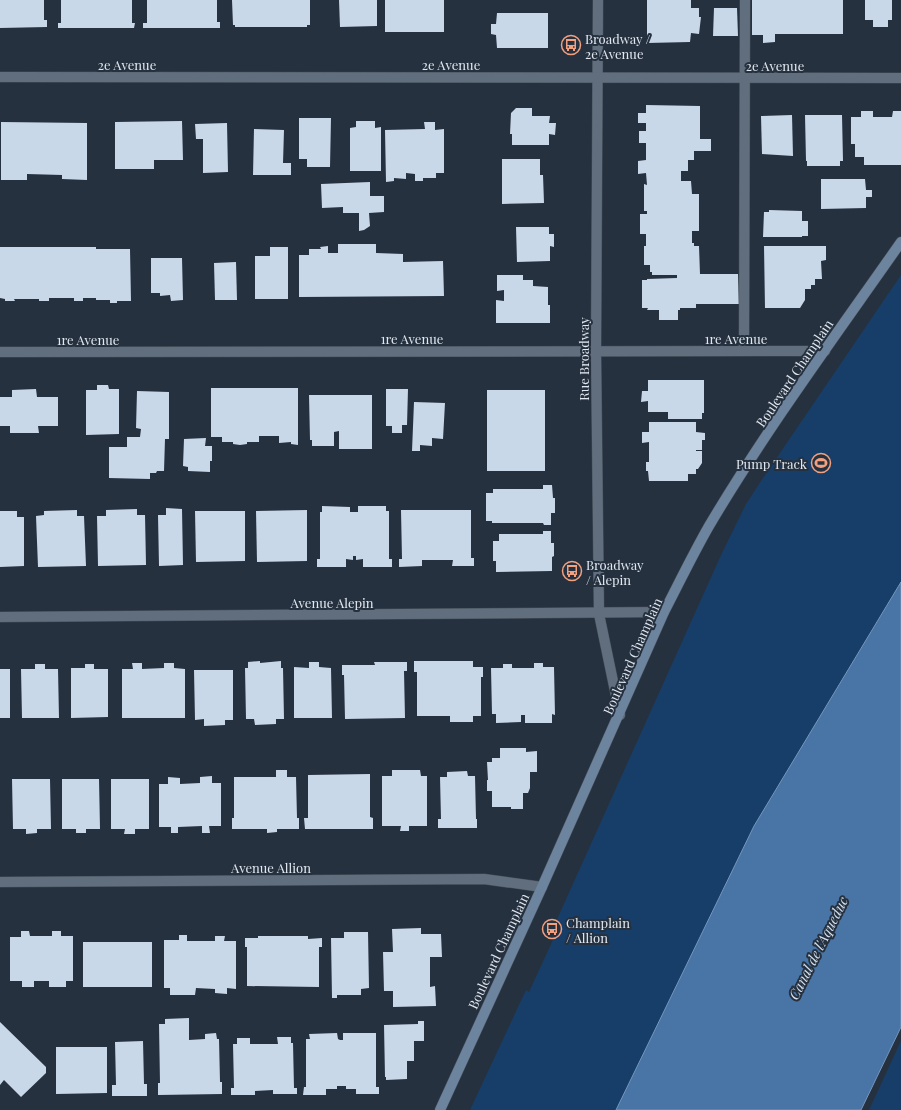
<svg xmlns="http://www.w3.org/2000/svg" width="901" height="1110" viewBox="0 0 901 1110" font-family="'Playfair Display',serif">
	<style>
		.green { fill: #173e69 }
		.water { fill: #4874a6; stroke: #7697bc }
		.building { fill: #c9d8e9 }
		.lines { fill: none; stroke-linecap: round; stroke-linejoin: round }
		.lane-casing { stroke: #454f5a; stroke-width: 11 }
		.street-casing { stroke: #454f5a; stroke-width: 11 }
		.secondary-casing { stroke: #454f5a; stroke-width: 11 }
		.lane { stroke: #616e7d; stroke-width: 10 }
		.street { stroke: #616e7d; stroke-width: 10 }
		.secondary { stroke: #6d849f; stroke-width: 10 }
		.labels { text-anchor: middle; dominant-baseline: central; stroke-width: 4; stroke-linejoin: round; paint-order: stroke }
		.poi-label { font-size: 13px; fill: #e1e8f1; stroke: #26313f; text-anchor: start }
		.street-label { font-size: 13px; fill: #e1e8f1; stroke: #26313f }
		.water-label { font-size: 14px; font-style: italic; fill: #d4e1f0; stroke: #26313f }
	</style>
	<rect width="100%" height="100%" fill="#26313f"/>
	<!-- green -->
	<g class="green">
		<polygon points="901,275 901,582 834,693 618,1110 470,1110 526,990 529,992 558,929 554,926 722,553 746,504 765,475"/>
		<polygon points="901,1041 901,1110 869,1110"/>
	</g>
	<!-- water -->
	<polygon class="water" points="901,582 901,1027 861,1110 616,1110 754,826"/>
	<!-- building -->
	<g class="building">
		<polygon points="0,0 44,0 44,20 47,20 47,27 0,28"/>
		<polygon points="61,0 132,0 132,23 135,23 134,28 58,28 58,23 61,23"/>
		<polygon points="147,0 217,0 217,22 220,22 220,28 143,28 143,23 147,23"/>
		<polygon points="232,0 310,0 310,25 307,25 307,27 235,27 235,25 233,25"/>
		<polygon points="339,0 377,0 377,26 340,27"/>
		<rect x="385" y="0" width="59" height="32"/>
		<polygon points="647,0 691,0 691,8 699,8 699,17 701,17 699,34 691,33 690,42 647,43"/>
		<polygon points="752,0 843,0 843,34 775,34 775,42 763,43 763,35 752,35"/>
		<polygon points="865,0 892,0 892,20 888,20 888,27 873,27 873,20 865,20"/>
		<polygon points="714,8 737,8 738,36 713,36"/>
		<polygon points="497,13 548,13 548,48 497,48 496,35 491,34 491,24 496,24"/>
		<polygon points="646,105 700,106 700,139 711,139 711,151 694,151 694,160 688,160 688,171 681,171 681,181 691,181 692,194 699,194 699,231 692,231 692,243 694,243 694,246 699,246 700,274 738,274 739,304 696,304 696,308 680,308 680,310 678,310 678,320 659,320 659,310 647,310 648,308 642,308 642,280 647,280 647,279 677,278 677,275 652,275 652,272 650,272 650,265 644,265 644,246 646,246 646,234 640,234 640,214 647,214 647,211 644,211 644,184 647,185 646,173 638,174 638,161 646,160 646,143 639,143 639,131 646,131 646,123 638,123 638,113 646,113"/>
		<polygon points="516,108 532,108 532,116 550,116 549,123 556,123 555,135 549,134 549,145 512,145 512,134 510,134 511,113"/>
		<polygon points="861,111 873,111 873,117 892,117 893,111 901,111 901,165 864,165 864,157 855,157 855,144 851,144 851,117 861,117"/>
		<polygon points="792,115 793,156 762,154 761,116"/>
		<polygon points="805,115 842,115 843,161 840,161 840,166 807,166 807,161 806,161"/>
		<polygon points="299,118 331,118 330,167 307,167 307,159 299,159"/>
		<polygon points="182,121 183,160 154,160 154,169 115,169 115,122"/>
		<polygon points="356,121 375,121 375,128 381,127 381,171 350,171 350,128 356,127"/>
		<polygon points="1,122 87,123 87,180 62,179 62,175 27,174 27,180 1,180"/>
		<polygon points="424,122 435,122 435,130 444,129 444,173 436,173 436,178 423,178 423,181 415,181 415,174 406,173 406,179 394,178 394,181 386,182 385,130 425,129"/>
		<polygon points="227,123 228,172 203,173 203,139 196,139 195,124"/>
		<polygon points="254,129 284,130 283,163 291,163 291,175 253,175"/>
		<polygon points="502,159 540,159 540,175 543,175 544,203 502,204"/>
		<polygon points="821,179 865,179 866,190 872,190 872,197 866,197 866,208 821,209"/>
		<polygon points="370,182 370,196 384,196 384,212 369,213 370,226 364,230 359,231 359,213 343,213 343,207 322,208 321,184"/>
		<polygon points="769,210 802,211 802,221 808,221 808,236 802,236 802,237 763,237 764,212 769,212"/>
		<polygon points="516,227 549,227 549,234 554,234 554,247 550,246 550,261 517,262"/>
		<polygon points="338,244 376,244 376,253 403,254 403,262 443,261 444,296 299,297 299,255 309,255 309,249 321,249 320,247 328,246 328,253 338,253"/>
		<polygon points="764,246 826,246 826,260 821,261 822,279 815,279 815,285 811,285 811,289 805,289 805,300 800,308 765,308"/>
		<polygon points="0,247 96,247 96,249 130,249 131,301 117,301 117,303 110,303 110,300 96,300 96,298 83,298 83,301 74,301 74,298 49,298 49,301 39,301 39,299 14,299 15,301 5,301 5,299 0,298"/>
		<polygon points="270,247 288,247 288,299 255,299 255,256 270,256"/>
		<polygon points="151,258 182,258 183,300 171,301 170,295 160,296 160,293 151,293"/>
		<polygon points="236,262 237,300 215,300 214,263"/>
		<polygon points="497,275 523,275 523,280 533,280 533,286 548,287 548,305 550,305 550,323 496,323 496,300 504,301 504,290 497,291"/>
		<polygon points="648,380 704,380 704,413 702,413 702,419 668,419 668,412 648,412 648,401 641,402 642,391 648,391"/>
		<polygon points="97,385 108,385 109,389 119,389 119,434 86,435 86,390 97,390"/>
		<polygon points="211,388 298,388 298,445 291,444 291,442 279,443 279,436 259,436 259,442 247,442 247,444 240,445 233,444 233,442 222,442 222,437 211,437"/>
		<polygon points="36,389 37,397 58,397 58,426 38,426 39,433 10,433 10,426 0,426 0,397 12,397 12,390"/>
		<polygon points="386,389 408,389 407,425 402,425 402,433 392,433 392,426 386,426"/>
		<rect x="487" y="390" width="58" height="81"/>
		<polygon points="137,391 169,392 169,439 165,439 164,471 157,471 156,473 150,473 150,479 109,478 109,447 127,447 127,437 140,437 141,429 136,428"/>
		<polygon points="309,395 372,395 372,449 339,449 339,431 334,432 334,446 312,446 312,440 310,440"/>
		<polygon points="414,402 445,403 443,439 432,438 432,446 420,445 420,451 412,451"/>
		<polygon points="649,422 696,422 696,432 705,433 705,440 702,440 702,450 696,450 696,451 702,451 702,463 698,469 696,469 696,474 688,474 688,481 649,481 648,471 646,471 646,462 649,462 649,442 642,443 642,432 649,432"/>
		<polygon points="206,438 205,446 212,446 212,461 210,461 210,472 188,471 188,467 183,466 184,439"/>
		<polygon points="543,485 552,485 553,498 555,498 555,513 551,513 551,525 544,525 543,523 492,523 492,521 486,521 486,493 493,493 493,489 543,489"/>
		<polygon points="322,506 350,507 350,512 358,512 358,506 386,506 386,511 389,511 389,559 392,559 392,567 363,567 363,559 356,560 356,556 353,556 353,560 346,559 346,567 317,567 317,559 320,559 320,512 322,512"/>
		<polygon points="166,508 182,509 183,565 159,566 158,515 166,515"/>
		<polygon points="137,509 137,515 145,515 146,565 98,566 97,516 106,516 106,510"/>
		<polygon points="77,510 77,516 84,516 86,566 38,567 36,516 44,515 44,511"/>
		<polygon points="307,510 307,561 257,562 256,511"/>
		<polygon points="401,510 471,510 471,558 474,558 474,566 452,566 453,560 422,560 422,566 399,567 399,559 402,559"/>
		<polygon points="0,511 17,511 17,517 24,517 24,566 0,567"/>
		<polygon points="195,511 245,511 245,561 196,562"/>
		<polygon points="543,531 551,531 551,543 554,543 554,556 552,557 552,571 496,572 496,561 493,561 493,541 499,541 499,534 543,534"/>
		<polygon points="260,661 260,663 281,661 281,668 283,668 284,719 276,719 276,724 255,725 254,719 246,719 245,668 248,668 248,662"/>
		<polygon points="414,661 473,661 473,667 483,667 483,677 481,677 481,716 473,716 473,722 450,722 450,716 417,716 417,672 414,672"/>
		<polygon points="309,662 319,662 319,667 331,668 332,718 294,718 294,667 309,668"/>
		<polygon points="374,662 407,662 407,671 404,671 405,718 345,719 344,675 342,675 342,665 375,665"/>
		<polygon points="132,663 142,663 142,669 164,668 164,663 174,663 174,668 185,669 185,718 122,718 122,669 133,669"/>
		<polygon points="534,663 543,663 543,667 554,667 555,715 552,714 552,723 525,723 525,715 521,715 521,722 496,723 496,714 492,714 491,668 503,668 503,664 512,664 512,668 534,668"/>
		<polygon points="35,664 45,664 45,669 58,669 59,718 22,718 21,669 35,669"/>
		<polygon points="85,664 94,664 94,669 108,669 108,717 71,718 71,668 85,668"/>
		<rect x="0" y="669" width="10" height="49"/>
		<polygon points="194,670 233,670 233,720 225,720 225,725 204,726 204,719 195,720"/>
		<polygon points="500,748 526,748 526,752 537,751 537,772 530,772 530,788 528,793 523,793 523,809 511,809 511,807 492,807 492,791 487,791 487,780 488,780 487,762 492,762 492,758 500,758"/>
		<polygon points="276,770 287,770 287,777 296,777 297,818 299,818 299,829 277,829 277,832 267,833 267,829 232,829 232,818 234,818 234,777 276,777"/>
		<polygon points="392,770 420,770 421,776 427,776 427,826 409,826 409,831 400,831 401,826 382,826 382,776 392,776"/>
		<polygon points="467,771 468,776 475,776 476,819 477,819 477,828 438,828 438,819 441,819 440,777 447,777 447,772"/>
		<polygon points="370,774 370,817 373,818 373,829 305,829 304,818 308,818 308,775"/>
		<polygon points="212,776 212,783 221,783 221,826 209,826 210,833 202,833 202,826 178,827 178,833 171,833 171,827 159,827 159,784 168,784 168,777 180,778 180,784 200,783 200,777"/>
		<polygon points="12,779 50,779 51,829 37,829 37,833 26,834 26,829 13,829"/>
		<polygon points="62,779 99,779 100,829 86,829 86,833 76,833 76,829 62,829"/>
		<polygon points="111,779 149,779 149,829 135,829 135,834 124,834 125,829 111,829"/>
		<polygon points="421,928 421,934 441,934 442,957 430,957 430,987 435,986 436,1006 393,1007 393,991 384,991 383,952 393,952 392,929"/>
		<polygon points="21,931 29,931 30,936 52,936 52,931 61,931 61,936 73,936 73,981 66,981 66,987 49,987 49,981 34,981 34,987 22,987 22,981 10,981 10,937 21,937"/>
		<polygon points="344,932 368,932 369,988 361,989 361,995 337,995 337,998 332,998 331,938 344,938"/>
		<polygon points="179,935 187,935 187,941 215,941 215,936 225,936 224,941 236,941 236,989 227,988 227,994 215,993 215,989 196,988 195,995 170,995 170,988 164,988 164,940 179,940"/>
		<polygon points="258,936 308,936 308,939 322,938 322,947 319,947 319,987 247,986 247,947 245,947 245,938 258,938"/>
		<rect x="83" y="942" width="69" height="45"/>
		<polygon points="189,1018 189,1040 205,1039 205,1034 216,1033 217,1039 219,1039 220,1082 222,1082 222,1094 158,1095 158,1083 160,1083 159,1024 165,1024 165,1019"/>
		<polygon points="418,1021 424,1021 424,1041 414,1041 414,1061 407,1061 407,1079 386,1080 386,1077 385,1077 384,1025 418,1024"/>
		<polygon points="0,1022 46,1067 46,1073 21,1097 4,1080 0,1085"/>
		<polygon points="337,1033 338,1039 340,1040 343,1040 343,1033 376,1033 376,1087 379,1087 379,1094 356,1094 356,1089 346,1089 346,1086 337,1086 337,1089 326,1089 326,1095 303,1095 304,1087 306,1087 306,1039 310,1039 309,1034"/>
		<polygon points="277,1037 291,1037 291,1043 293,1043 294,1088 297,1088 297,1094 273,1094 273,1090 255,1091 255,1095 231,1095 231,1088 234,1088 233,1044 237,1044 237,1038 250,1038 250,1044 278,1044"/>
		<polygon points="143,1041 144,1084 147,1084 147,1096 112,1096 112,1085 116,1085 115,1042"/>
		<polygon points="56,1047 107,1047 107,1093 56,1094"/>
	</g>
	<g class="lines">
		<defs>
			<polyline id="lane" points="744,350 745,0"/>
			<g id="street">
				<polyline points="598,0 596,351 599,614 620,715"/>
				<polyline points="0,77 901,78"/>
				<polyline points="0,352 825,351"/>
				<polyline points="0,617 664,612"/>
				<polyline points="0,882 484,879 542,887"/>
			</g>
			<path id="secondary" d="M440,1110L542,887L664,612C679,583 693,554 709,526C767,428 836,335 901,242"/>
		</defs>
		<!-- lane casing -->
		<use href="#lane" class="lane-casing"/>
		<!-- street casing -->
		<use href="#street" class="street-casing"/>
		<!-- secondary casing -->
		<use href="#secondary" class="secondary-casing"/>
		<!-- lane -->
		<use href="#lane" class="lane"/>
		<!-- street -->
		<use href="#street" class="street"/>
		<!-- secondary -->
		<use href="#secondary" class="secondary"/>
	</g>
	<!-- icons -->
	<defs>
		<symbol id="bus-ring" viewBox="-11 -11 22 22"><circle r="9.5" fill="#26313f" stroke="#f2a07f" stroke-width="1.5"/><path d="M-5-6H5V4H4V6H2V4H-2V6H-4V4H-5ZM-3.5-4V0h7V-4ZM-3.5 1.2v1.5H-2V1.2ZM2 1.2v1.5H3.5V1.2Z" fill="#f2a07f"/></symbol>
		<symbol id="stadium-ring" viewBox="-11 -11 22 22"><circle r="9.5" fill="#26313f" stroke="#f2a07f" stroke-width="1.5"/><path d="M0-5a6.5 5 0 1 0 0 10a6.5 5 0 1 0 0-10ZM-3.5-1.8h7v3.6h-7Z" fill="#f2a07f"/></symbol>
	</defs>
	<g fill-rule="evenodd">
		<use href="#bus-ring" x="560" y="34" width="22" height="22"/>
		<use href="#stadium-ring" x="810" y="452" width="22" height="22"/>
		<use href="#bus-ring" x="561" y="560" width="22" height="22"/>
		<use href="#bus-ring" x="541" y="918" width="22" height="22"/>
	</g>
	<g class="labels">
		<!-- poi labels -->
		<g class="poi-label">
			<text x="585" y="38">Broadway /<tspan x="585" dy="15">2e Avenue</tspan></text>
			<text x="807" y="463" text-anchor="end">Pump Track</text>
			<text x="586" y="564">Broadway<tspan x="586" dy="15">/ Alepin</tspan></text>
			<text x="566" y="922">Champlain<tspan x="566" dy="15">/ Allion</tspan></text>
		</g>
		<!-- street labels -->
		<g class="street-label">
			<text x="127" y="64">2e Avenue</text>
			<text x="451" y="64">2e Avenue</text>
			<text x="775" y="65">2e Avenue</text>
			<text x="412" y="338">1re Avenue</text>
			<text x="736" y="338">1re Avenue</text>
			<text x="88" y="339">1re Avenue</text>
			<text transform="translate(583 359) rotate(-90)">Rue Broadway</text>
			<text transform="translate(794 373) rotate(-56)">Boulevard Champlain</text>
			<text x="332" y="602">Avenue Alepin</text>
			<text transform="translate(632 656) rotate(-66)">Boulevard Champlain</text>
			<text x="271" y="867">Avenue Allion</text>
			<text transform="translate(498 951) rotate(-65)">Boulevard Champlain</text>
		</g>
		<!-- water labels -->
		<g class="water-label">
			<text transform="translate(818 948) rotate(-63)">Canal de l'Aqueduc</text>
		</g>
	</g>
</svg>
